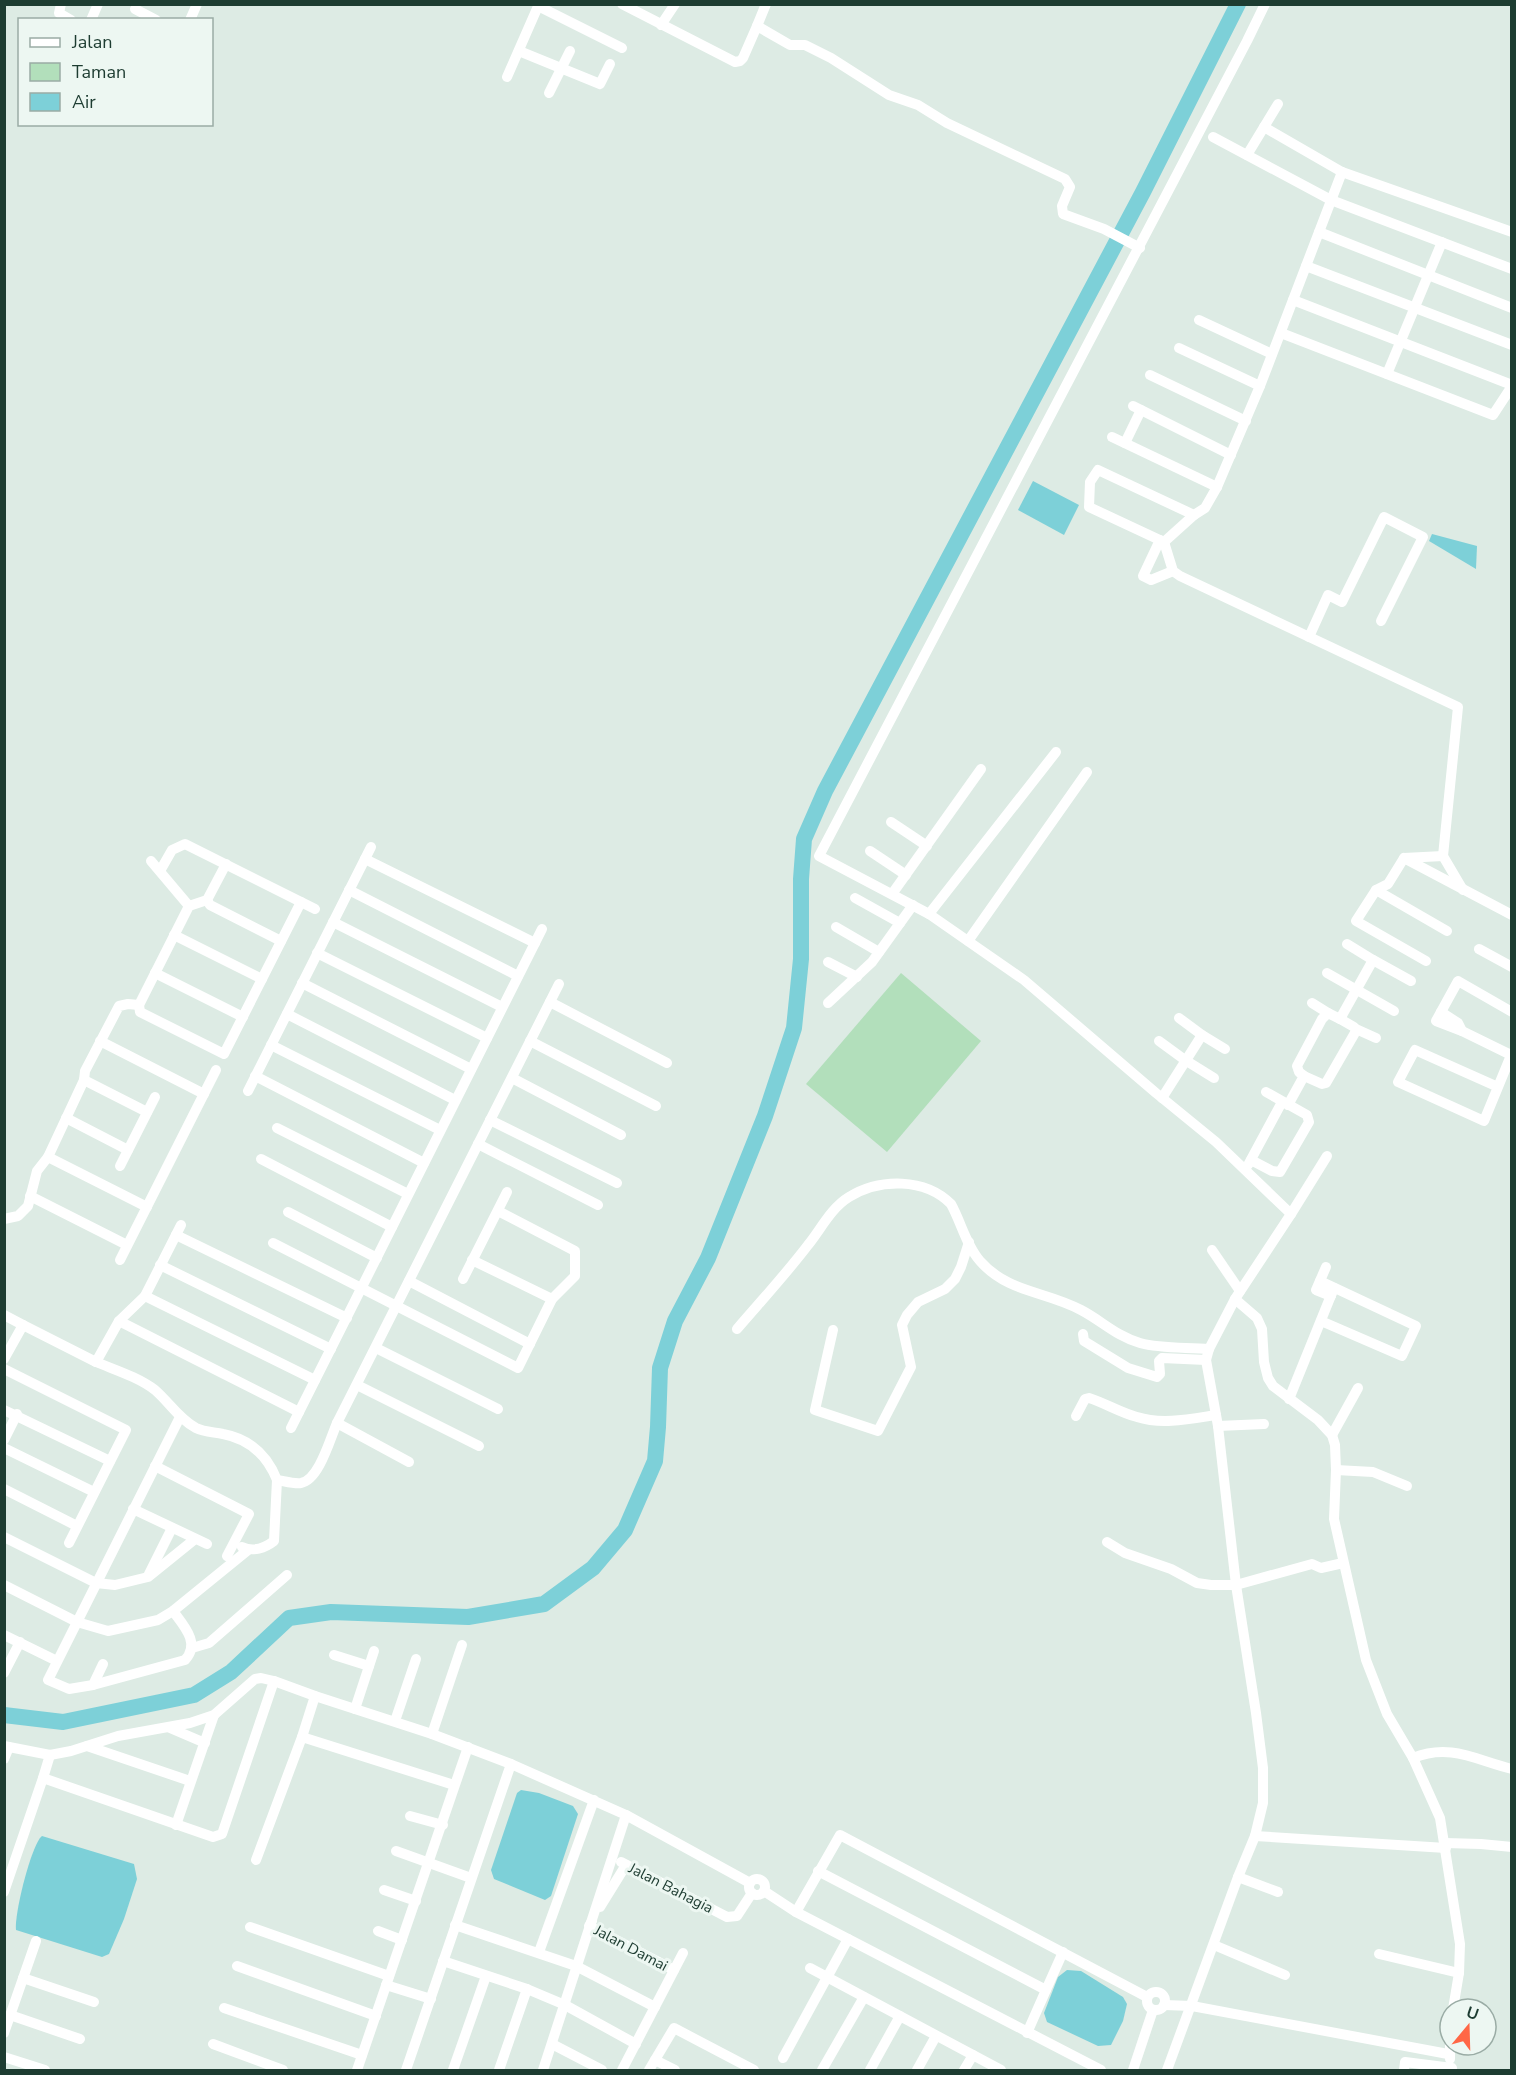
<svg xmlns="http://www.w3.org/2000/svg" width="1516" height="2075" viewBox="0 0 1516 2075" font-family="'Nunito Sans',sans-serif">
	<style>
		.green { fill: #b2dfbb }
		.water { fill: #7dd0d8 }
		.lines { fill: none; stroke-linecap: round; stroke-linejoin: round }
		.river { stroke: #7dd0d8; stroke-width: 16 }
		.minor { stroke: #fff; stroke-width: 10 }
		.labels { text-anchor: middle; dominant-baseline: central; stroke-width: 6; stroke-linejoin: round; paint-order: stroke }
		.street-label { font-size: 15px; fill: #1d3c31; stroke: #edf7f2 }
	</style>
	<rect width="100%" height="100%" fill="#ddebe4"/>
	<!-- green -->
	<polygon class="green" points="901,973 981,1041 887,1152 806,1084"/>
	<!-- water -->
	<g class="water">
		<polygon points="1033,481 1079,505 1064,535 1018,510"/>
		<polygon points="1432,534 1477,546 1476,569 1429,541"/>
		<polygon points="521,1790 539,1793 573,1806 578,1814 551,1896 545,1900 494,1879 491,1870 517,1793"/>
		<path d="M42,1836L134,1864L137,1879L124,1919L109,1954L102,1957L16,1930C14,1915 31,1845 42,1836Z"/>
		<polygon points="1067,1970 1081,1971 1123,1997 1127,2004 1123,2021 1111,2045 1098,2046 1047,2022 1044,2013 1058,1977"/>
	</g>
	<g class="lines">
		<!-- river -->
		<polyline class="river" points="4,1715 63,1722 194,1695 231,1672 289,1618 331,1612 468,1617 544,1604 593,1568 625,1530 655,1461 658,1427 660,1368 675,1321 708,1258 765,1116 794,1028 801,959 801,879 804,839 825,791 1143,192 1238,4"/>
		<!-- minor -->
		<g class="minor">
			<polyline points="61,4 59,13 71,20"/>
			<polyline points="622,4 735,62 740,61 743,58 757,26 790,45 805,45 831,58 889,95 918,105 947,123 1065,179 1070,187 1062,206 1063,214 1104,229 1140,248"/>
			<polyline points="1265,4 1247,41 819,856 929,914 1024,980 1156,1093 1216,1142 1291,1214 1235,1299 1257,1318 1262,1329 1264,1362 1268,1378 1273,1386 1318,1420 1332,1435 1335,1445 1336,1470 1334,1519 1366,1660 1387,1714 1413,1758 1440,1818 1460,1944 1459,1973 1453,2009"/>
			<polyline points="538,6 622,48"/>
			<polyline points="135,9 156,20"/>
			<polyline points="91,20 98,4"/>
			<polyline points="190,20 197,4"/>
			<polyline points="661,25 675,4"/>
			<polyline points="757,26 766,4"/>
			<polyline points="519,51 600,84 610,64"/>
			<polyline points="507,77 539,4"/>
			<polyline points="549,93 570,51"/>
			<polyline points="1264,127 1342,172 1512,232"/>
			<polyline points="1213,137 1331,200 1512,269"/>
			<polyline points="1247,155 1278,104"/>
			<polyline points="1342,172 1260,386 1217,487 1205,508 1194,515 1098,470 1090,482 1089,507 1164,542 1173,571 1180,576 1458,707 1443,856 1463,890"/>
			<polyline points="1319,232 1512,308"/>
			<polyline points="1306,266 1512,345"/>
			<polyline points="1293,300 1512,385"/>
			<polyline points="1199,320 1272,354"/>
			<polyline points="1281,333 1493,415 1512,386"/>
			<polyline points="1179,348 1260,386"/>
			<polyline points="1387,374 1442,242"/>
			<polyline points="1150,375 1246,421"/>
			<polyline points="1133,406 1231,455"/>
			<polyline points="1112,437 1217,487"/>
			<polyline points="1125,443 1141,410"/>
			<polyline points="1160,540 1143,576 1151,580 1173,571"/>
			<polyline points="1164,542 1194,515"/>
			<polyline points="1309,637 1328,595 1342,602 1384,517 1423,537 1381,621"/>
			<polyline points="891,822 927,846"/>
			<polyline points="870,851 906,875"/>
			<polyline points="1404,858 1443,856"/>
			<polyline points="365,859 535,943"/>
			<polyline points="151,861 189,906"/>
			<polyline points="160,871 172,850 185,844 315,909"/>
			<polyline points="349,890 518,976"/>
			<polyline points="1376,890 1447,931"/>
			<polyline points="892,894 981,769"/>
			<polyline points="855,898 900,923"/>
			<polyline points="207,900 210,905 281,941"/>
			<polyline points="929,914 1056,752"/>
			<polyline points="333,922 502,1007"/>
			<polyline points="836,927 879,952"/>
			<polyline points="174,935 262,979"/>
			<polyline points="968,941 1087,772"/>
			<polyline points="1479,949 1512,967"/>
			<polyline points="317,953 487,1038"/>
			<polyline points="1373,960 1411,981"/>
			<polyline points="1426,961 1356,921 1376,890 1388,884 1404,858 1512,915"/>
			<polyline points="828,962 857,977"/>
			<polyline points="155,973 243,1017"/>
			<polyline points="1327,973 1394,1011"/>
			<polyline points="302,983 471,1069"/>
			<polyline points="550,1002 667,1063"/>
			<polyline points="828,1003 872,962 913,905"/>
			<polyline points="1312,1003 1328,1013"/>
			<polyline points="139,1005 140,1012 224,1054 301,902"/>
			<polyline points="139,1005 189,906 207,900 226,864"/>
			<polyline points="1441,1012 1458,1023 1462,1031 1511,1055"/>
			<polyline points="287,1014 455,1100"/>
			<polyline points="1356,1029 1376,1038"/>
			<polyline points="1462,1031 1436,1021 1458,981 1512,1012"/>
			<polyline points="1202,1035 1225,1049"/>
			<polyline points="100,1041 204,1094"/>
			<polyline points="530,1041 656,1106"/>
			<polyline points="1159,1041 1185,1060 1214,1078"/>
			<polyline points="271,1045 440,1130"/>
			<polyline points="255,1076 424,1163"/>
			<polyline points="1304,1076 1322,1084 1326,1083 1356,1031 1354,1027 1340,1019"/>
			<polyline points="512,1078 621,1135"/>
			<polyline points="84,1080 147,1112"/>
			<polyline points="1498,1087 1415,1050 1398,1082 1484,1121 1512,1053"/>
			<polyline points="248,1091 371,847"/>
			<polyline points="1162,1098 1202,1035 1179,1018"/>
			<polyline points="1288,1105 1304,1076 1299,1072 1297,1066 1322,1019 1328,1013 1340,1019 1373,960 1347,944"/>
			<polyline points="66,1118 128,1150"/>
			<polyline points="490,1120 617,1183"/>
			<polyline points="277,1128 408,1194"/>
			<polyline points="478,1144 598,1205"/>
			<polyline points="48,1157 147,1207"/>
			<polyline points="261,1159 392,1227"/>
			<polyline points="1251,1160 1272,1171 1280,1172 1309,1122 1307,1115 1266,1092"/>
			<polyline points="1248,1165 1282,1102"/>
			<polyline points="120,1166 155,1097"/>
			<polyline points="30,1196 127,1245"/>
			<polyline points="288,1212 377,1258"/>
			<polyline points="1291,1214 1327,1156"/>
			<polyline points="4,1219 18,1216 28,1206 37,1171 48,1157 84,1080 85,1071 119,1006 128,1004 139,1005"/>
			<polyline points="176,1235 347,1318"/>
			<polyline points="273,1243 518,1368 552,1299 575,1276 575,1251 498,1211"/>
			<polyline points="1212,1250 1240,1291"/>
			<polyline points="120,1260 216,1070"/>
			<polyline points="472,1260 552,1299"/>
			<polyline points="160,1265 331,1349"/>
			<polyline points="1326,1267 1316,1290 1331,1296"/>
			<polyline points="463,1279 507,1192"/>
			<polyline points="409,1281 530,1344"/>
			<polyline points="1320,1281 1416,1326 1402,1356 1321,1321"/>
			<polyline points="145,1296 315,1380"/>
			<polyline points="4,1315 23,1325"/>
			<polyline points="119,1321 299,1412"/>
			<path d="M737,1329C761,1301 786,1274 808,1245C821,1229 831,1208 849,1197C880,1178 925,1178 951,1204C961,1222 966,1245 980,1261C1008,1293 1046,1291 1081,1310C1102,1321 1116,1336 1140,1343C1162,1349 1186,1347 1209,1349"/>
			<polyline points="833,1330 815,1410 878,1431 911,1367 902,1325 907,1315 918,1302 945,1289 955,1279 961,1267 969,1242"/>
			<polyline points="1083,1334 1084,1341 1128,1368 1157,1377 1160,1374 1159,1361 1162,1358 1206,1360"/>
			<polyline points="376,1348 498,1409"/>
			<polyline points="4,1359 23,1325 96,1362 119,1321 145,1296 181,1225"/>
			<path d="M96,1362C115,1370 138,1377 155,1390C169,1402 179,1419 196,1428C204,1432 214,1432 223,1434C250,1439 267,1455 277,1480C284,1481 294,1484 301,1483C319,1480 330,1439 337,1423L559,984"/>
			<polyline points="4,1369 126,1430 69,1543"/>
			<polyline points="357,1385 479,1446"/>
			<polyline points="1289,1399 1334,1288"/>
			<polyline points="4,1410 110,1461"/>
			<path d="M1076,1416L1085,1399L1089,1398C1105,1403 1121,1413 1137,1417C1162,1425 1190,1419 1216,1415"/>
			<polyline points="337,1423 409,1462"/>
			<polyline points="1218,1426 1264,1424"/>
			<polyline points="291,1428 542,929"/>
			<polyline points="1332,1435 1358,1388"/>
			<polyline points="4,1440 17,1414"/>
			<polyline points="4,1448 94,1492"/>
			<polyline points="155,1466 249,1514 227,1556"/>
			<polyline points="1336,1470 1373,1472 1407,1486"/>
			<polyline points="4,1489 77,1526"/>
			<polyline points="133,1509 207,1544"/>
			<polyline points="4,1537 96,1583 115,1585 148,1577 195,1539"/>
			<polyline points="1107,1542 1125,1553 1171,1569 1197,1583 1211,1585 1236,1585 1312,1564 1321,1568 1343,1563"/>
			<path d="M242,1547C253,1552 265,1548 274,1541L277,1480"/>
			<polyline points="149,1574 172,1528"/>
			<polyline points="4,1585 77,1622 108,1631 158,1620 173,1611 248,1550"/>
			<polyline points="4,1635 57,1661"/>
			<polyline points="192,1648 209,1643 287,1575"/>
			<polyline points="334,1655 369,1666"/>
			<polyline points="103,1664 93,1685 69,1689 48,1680 180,1417"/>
			<polyline points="4,1673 20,1642"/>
			<path d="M93,1685L185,1660C201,1643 183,1625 173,1611"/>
			<polyline points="355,1709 374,1651"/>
			<polyline points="395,1721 416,1659"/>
			<polyline points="170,1728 205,1743"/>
			<polyline points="432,1734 462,1645"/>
			<polyline points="302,1737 315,1696"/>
			<polyline points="4,1746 50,1755 71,1751 118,1736 190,1723 214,1715 255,1679 261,1678 274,1681"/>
			<polyline points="87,1746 190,1781"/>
			<path d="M1413,1758C1450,1743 1476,1760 1512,1769"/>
			<polyline points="4,1759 9,1747"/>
			<polyline points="43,1778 50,1755"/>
			<polyline points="410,1816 443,1825"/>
			<polyline points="176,1825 214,1715"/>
			<polyline points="1255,1836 1446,1848"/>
			<polyline points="1445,1843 1481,1844 1512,1847"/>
			<polyline points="396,1851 471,1878"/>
			<polyline points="256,1860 302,1737 454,1785"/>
			<polyline points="621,1862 727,1917 737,1916 752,1893"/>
			<polyline points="818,1871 1046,1990 1027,2033"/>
			<polyline points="1238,1877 1278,1892"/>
			<circle cx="757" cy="1887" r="8"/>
			<polyline points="384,1890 416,1901"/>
			<polyline points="764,1891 796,1912 1101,2070"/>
			<polyline points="4,1892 43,1778 213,1837 222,1834 274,1681 315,1696 432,1734 511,1764 626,1815 750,1883"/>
			<polyline points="600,1907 626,1865"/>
			<polyline points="796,1912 840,1835 1147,1997"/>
			<polyline points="592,1921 589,1926 674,1970"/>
			<polyline points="455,1925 576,1966 655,2007"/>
			<polyline points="250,1927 389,1976"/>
			<polyline points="378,1931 402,1940"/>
			<polyline points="1214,1945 1285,1975"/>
			<polyline points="539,1952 594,1800"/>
			<polyline points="1379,1954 1459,1973"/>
			<polyline points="443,1961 527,1989 565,2005 636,2044"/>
			<polyline points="237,1966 376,2016"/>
			<polyline points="810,1968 1001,2070"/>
			<polyline points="23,1978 94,2002"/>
			<polyline points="386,1985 431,1999"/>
			<polyline points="1046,1990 1063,1952"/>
			<circle cx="1156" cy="2001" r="9"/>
			<polyline points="1164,2005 1192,2006 1448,2054"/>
			<polyline points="224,2008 362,2055"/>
			<polyline points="10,2015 80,2039"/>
			<polyline points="4,2033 36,1941"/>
			<polyline points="213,2044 283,2070"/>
			<polyline points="552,2044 602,2070"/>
			<polyline points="4,2057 45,2070"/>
			<polyline points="783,2058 848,1939"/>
			<polyline points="1450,2059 1450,2038"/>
			<polyline points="655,2060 675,2070"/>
			<polyline points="357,2070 468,1747"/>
			<polyline points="406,2070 511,1764"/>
			<polyline points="453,2070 486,1976"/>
			<polyline points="499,2070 527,1989"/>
			<polyline points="543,2070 626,1815"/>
			<polyline points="622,2070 683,1953"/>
			<polyline points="649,2070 674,2028 754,2070"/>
			<polyline points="822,2070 864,1997"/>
			<polyline points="870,2070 900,2016"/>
			<polyline points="917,2070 936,2036"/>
			<polyline points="964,2070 973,2055"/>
			<polyline points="1133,2070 1153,2010"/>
			<polyline points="1167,2070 1238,1877 1255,1836 1263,1803 1263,1768 1256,1713 1236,1585 1218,1426 1206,1360 1209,1349 1235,1299"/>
			<polyline points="1404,2070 1405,2062 1452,2068"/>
		</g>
	</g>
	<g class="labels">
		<!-- street labels -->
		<g class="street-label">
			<text transform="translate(671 1888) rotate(27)">Jalan Bahagia</text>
			<text transform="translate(631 1948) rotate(28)">Jalan Damai</text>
		</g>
	</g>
	<!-- border -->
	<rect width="1516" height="2075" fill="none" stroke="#1d3c31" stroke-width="12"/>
	<!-- legend -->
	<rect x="18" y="18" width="195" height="108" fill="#edf7f2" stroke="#9aaca5" stroke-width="1.5"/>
	<rect x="30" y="38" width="30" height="9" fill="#ffffff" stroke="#9aaca5" stroke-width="1.5"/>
	<text x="72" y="48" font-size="18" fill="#1d3c31">Jalan</text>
	<rect x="30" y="63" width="30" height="18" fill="#b2dfbb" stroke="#9aaca5" stroke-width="1.5"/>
	<text x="72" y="78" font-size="18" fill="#1d3c31">Taman</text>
	<rect x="30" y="93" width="30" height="18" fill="#7dd0d8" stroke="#9aaca5" stroke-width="1.5"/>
	<text x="72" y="108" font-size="18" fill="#1d3c31">Air</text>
	<!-- north arrow -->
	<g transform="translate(1468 2027) rotate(19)"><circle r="28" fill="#edf7f2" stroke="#9aaca5" stroke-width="1.5"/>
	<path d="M0-4.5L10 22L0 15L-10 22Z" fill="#ff6746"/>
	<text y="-9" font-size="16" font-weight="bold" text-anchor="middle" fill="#1d3c31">U</text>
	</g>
</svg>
